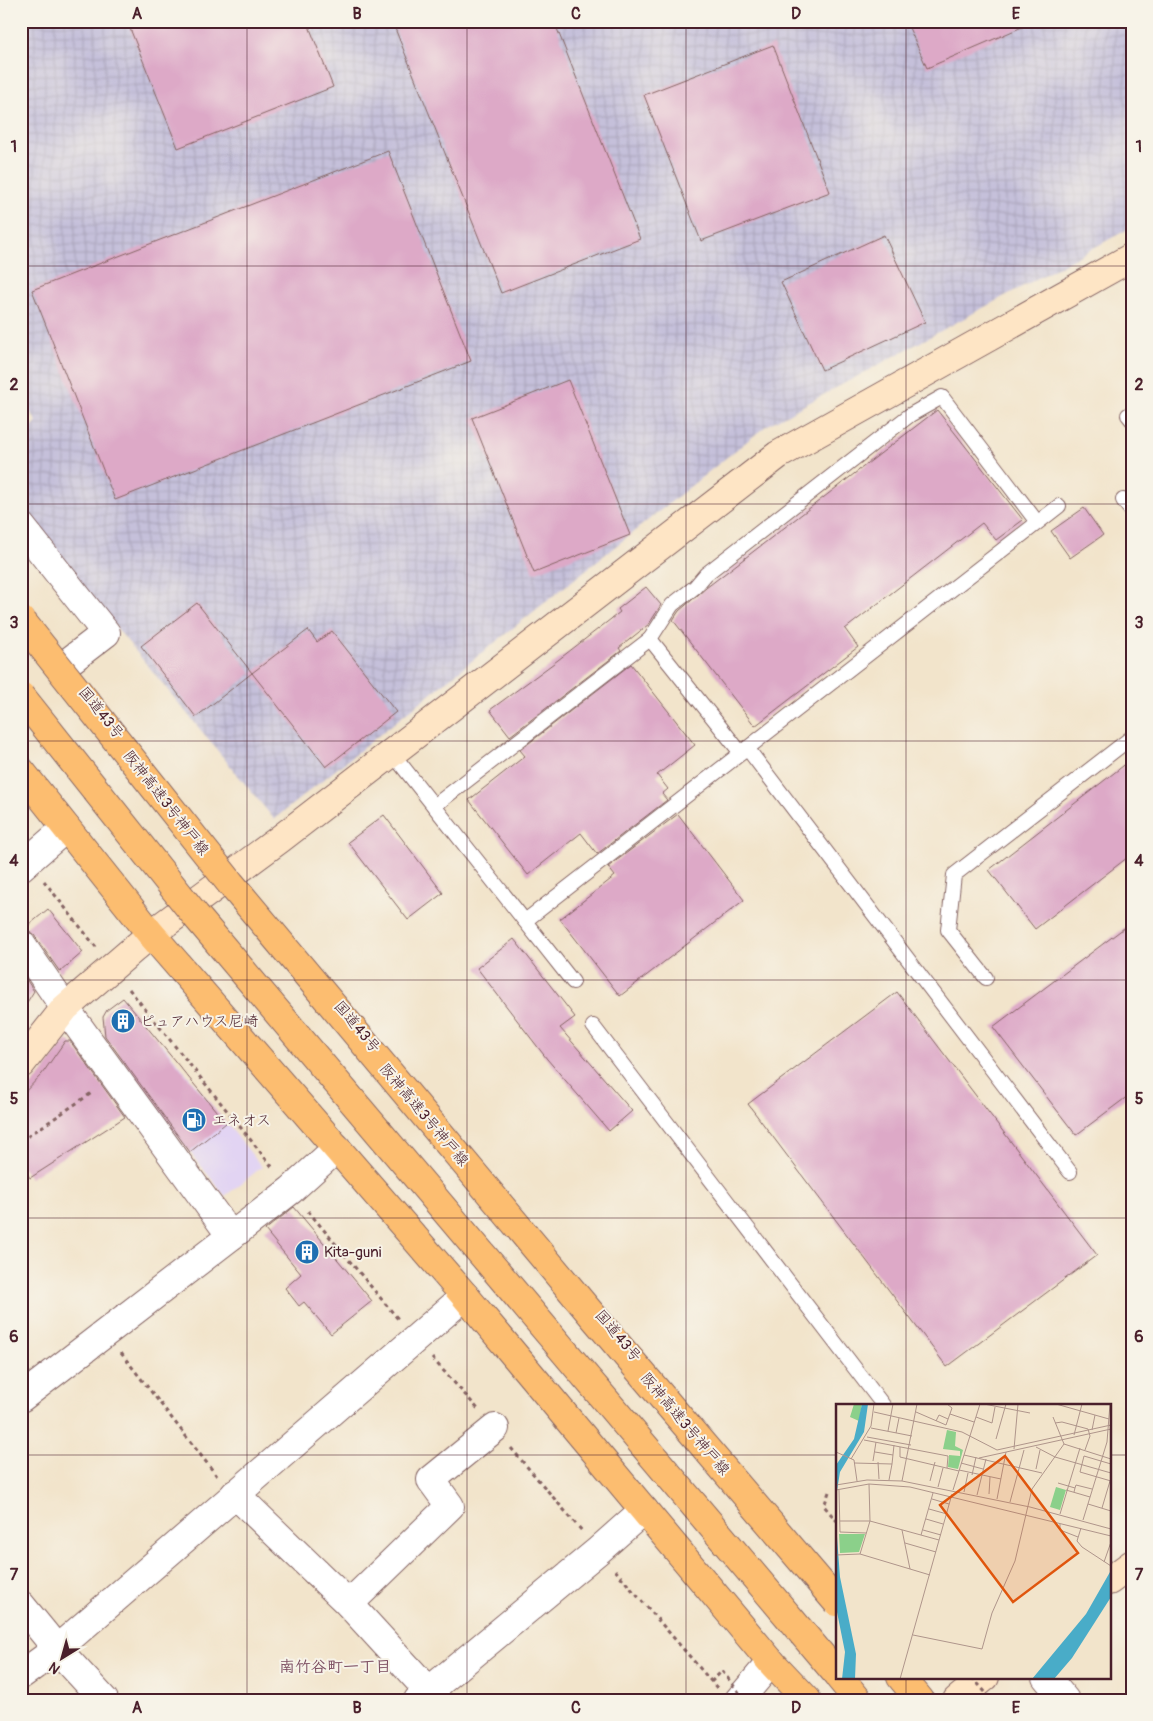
<svg xmlns="http://www.w3.org/2000/svg" width="1153" height="1721" viewBox="0 0 1153 1721" font-family="Pangolin,'Klee One',sans-serif">
	<style>
		.built { fill: #e2d4f3 }
		.industrial { fill: url(#industrial-grid) }
		.building { fill: #dda9c7 }
		.lines { fill: none; stroke-linecap: round; stroke-linejoin: round }
		.lane-casing { stroke: #856463; stroke-width: 16 }
		.street-casing { stroke: #856463; stroke-width: 30 }
		.secondary-casing { stroke: #856463; stroke-width: 30 }
		.highway-casing { stroke: #856463; stroke-width: 30 }
		.path { stroke: #856463; stroke-width: 3; stroke-dasharray: 4 4; stroke-linecap: butt }
		.lane { stroke: #fff; stroke-width: 14 }
		.street { stroke: #fff; stroke-width: 28 }
		.secondary { stroke: #fee5c5; stroke-width: 28 }
		.highway { stroke: #fcbd6f; stroke-width: 28 }
		.highway-bridge-casing { stroke: #856463; stroke-width: 30; stroke-linecap: butt }
		.path-bridge { stroke: #856463; stroke-width: 3; stroke-dasharray: 4 4; stroke-linecap: butt }
		.highway-bridge { stroke: #fcbd6f; stroke-width: 28 }
		.grid { fill: none; stroke: #4a1f2b; stroke-width: 1; stroke-opacity: 0.55 }
		.labels { text-anchor: middle; dominant-baseline: central; stroke-width: 4; stroke-linejoin: round; paint-order: stroke }
		.street-label { font-size: 15px; fill: #4a1f2b; stroke: #f7f3e8 }
		.poi-label { font-size: 15px; fill: #4a1f2b; stroke: #f7f3e8; text-anchor: start }
		.neighbourhood-label { font-size: 16px; font-weight: bold; fill: #7d4f62; stroke: #f7f3e8 }
		.inset-road { fill: none; stroke: #af958b; stroke-width: 1 }
		.view { fill: #e0560e; fill-opacity: 0.15; stroke: #e0560e; stroke-width: 2.5 }
		.inset-edge { fill: none; stroke: #4a1f2b; stroke-width: 2.5 }
		.neatline { fill: none; stroke: #4a1f2b; stroke-width: 2 }
		.grid-label { font-size: 16px; text-anchor: middle; font-weight: bold; fill: #4a1f2b }
	</style>
	<defs>
		<pattern id="industrial-grid" width="8" height="8" patternUnits="userSpaceOnUse" patternTransform="scale(1.25)"><rect width="8" height="8" fill="#c5c0da"/><path d="M0 4h8M4 0v8" fill="none" stroke="#aba5bb"/></pattern>
	</defs>
	<rect width="100%" height="100%" fill="#f7f3e8"/>
	<filter id="ink" filterUnits="userSpaceOnUse"><feTurbulence type="fractalNoise" baseFrequency=".02" numOctaves="2"/><feDisplacementMap in="SourceGraphic" scale="10" xChannelSelector="R" yChannelSelector="G"/><feConvolveMatrix kernelMatrix="1 2 1 2 8 2 1 2 1" color-interpolation-filters="sRGB"/></filter>
	<filter id="wash" filterUnits="userSpaceOnUse"><feTurbulence type="fractalNoise" baseFrequency=".0096" numOctaves="4" result="noise"/><feDisplacementMap in="SourceGraphic" scale="20" xChannelSelector="R" yChannelSelector="G"/><feGaussianBlur stdDeviation="1.12" result="paint"/><feColorMatrix in="noise" values="0 0 0 0 0 0 0 0 0 0 0 0 0 0 0 0 0 1.4 0 .05"/><feComposite in="paint" operator="in"/></filter>
	<g filter="url(#wash)">
		<rect width="100%" height="100%" fill="#f2e4cb"/>
		<!-- built -->
		<polygon class="built" points="162,1043 262,1167 225,1196 126,1072"/>
		<!-- industrial -->
		<polygon class="industrial" points="21,21 1132,21 1132,227 766,426 274,819 21,512 21,440 37,422 21,398"/>
		<g id="blocks">
			<!-- building -->
			<g class="building">
				<polygon points="127,21 307,21 333,87 178,148"/>
				<polygon points="392,21 554,21 640,239 501,293"/>
				<polygon points="906,21 1036,21 927,68"/>
				<polygon points="773,45 830,192 701,241 644,95"/>
				<polygon points="388,151 471,361 115,500 32,290"/>
				<polygon points="884,235 925,322 822,370 781,282"/>
				<polygon points="568,380 630,535 534,573 472,418"/>
				<polygon points="937,410 1023,520 996,540 982,523 845,629 858,647 755,726 673,620 679,611 706,588"/>
				<polygon points="1084,508 1103,535 1070,558 1051,531"/>
				<polygon points="646,587 661,605 649,624 619,648 621,651 510,736 490,710 558,660 620,612 618,609"/>
				<polygon points="197,603 252,673 196,717 141,646"/>
				<polygon points="308,630 317,642 332,631 396,712 326,767 252,673"/>
				<polygon points="631,664 695,745 657,775 668,789 662,794 667,800 597,854 581,833 528,875 469,800 525,756 520,750"/>
				<polygon points="1132,759 1132,854 1035,929 989,870"/>
				<polygon points="678,814 744,900 620,996 560,919 615,876 608,867"/>
				<polygon points="384,815 443,893 408,920 348,842"/>
				<polygon points="48,909 83,952 60,972 34,935 24,929"/>
				<polygon points="1132,922 1132,1093 1076,1135 993,1027"/>
				<polygon points="514,939 575,1017 560,1028 632,1111 609,1131 547,1059 477,968"/>
				<polygon points="21,972 34,991 21,1012"/>
				<polygon points="897,992 1097,1255 947,1367 748,1104"/>
				<polygon points="123,998 226,1123 190,1152 105,1036 103,1017 107,1010"/>
				<polygon points="65,1041 70,1041 125,1117 30,1178 21,1165 21,1096 42,1074"/>
				<polygon points="294,1207 372,1301 331,1334 304,1302 299,1306 285,1288 301,1274 265,1230"/>
			</g>
		</g>
	</g>
	<g filter="url(#ink)">
		<use href="#blocks" fill-opacity="0" stroke="#856463" stroke-width="1"/>
		<g class="lines">
			<defs>
				<g id="lane">
					<polyline points="1132,413 1128,415 1132,420"/>
					<polyline points="1123,500 1132,512"/>
					<polyline points="650,639 672,605 695,587 706,574 910,415 942,397 1037,522"/>
					<polyline points="747,748 1070,1172"/>
					<polyline points="392,753 573,982"/>
					<polyline points="434,806 650,639 741,753"/>
					<polyline points="525,921 1059,506"/>
					<polyline points="986,978 948,930 954,875 1132,737"/>
					<polyline points="593,1026 883,1405"/>
				</g>
				<g id="street">
					<polyline points="21,526 106,633 63,666"/>
					<polyline points="21,867 66,828"/>
					<polyline points="21,944 65,1008 231,1236"/>
					<polyline points="21,1398 291,1190 337,1148"/>
					<polyline points="235,1494 349,1604 437,1700"/>
					<polyline points="349,1604 450,1506 431,1480 495,1428"/>
					<polyline points="21,1605 57,1649 104,1700"/>
					<polyline points="21,1675 57,1649 465,1296"/>
					<polyline points="1046,1677 1065,1700"/>
					<polyline points="418,1700 599,1550 644,1510"/>
					<polyline points="739,1700 771,1662"/>
				</g>
				<g id="secondary">
					<polyline points="21,1064 65,1008 151,934 280,839 778,455 1132,257"/>
					<polyline points="1109,1581 1132,1564"/>
					<polyline points="957,1700 985,1677"/>
				</g>
				<g id="highway">
					<polyline points="21,771 151,934 465,1296 771,1662 807,1700"/>
					<polyline points="839,1677 858,1700"/>
					<polyline points="901,1677 920,1700"/>
				</g>
			</defs>
			<!-- lane casing -->
			<use href="#lane" class="lane-casing"/>
			<!-- street casing -->
			<use href="#street" class="street-casing"/>
			<!-- secondary casing -->
			<use href="#secondary" class="secondary-casing"/>
			<!-- highway casing -->
			<use href="#highway" class="highway-casing"/>
			<!-- path -->
			<g class="path">
				<polyline points="44,881 96,947"/>
				<polyline points="129,989 274,1169"/>
				<polyline points="21,1141 93,1092"/>
				<polyline points="308,1211 398,1319"/>
				<polyline points="121,1353 217,1476"/>
				<polyline points="432,1358 478,1409"/>
				<polyline points="511,1448 582,1531"/>
				<polyline points="829,1492 824,1506 837,1521"/>
				<polyline points="615,1570 717,1688"/>
				<polyline points="711,1682 722,1671"/>
			</g>
			<!-- lane -->
			<use href="#lane" class="lane"/>
			<!-- street -->
			<use href="#street" class="street"/>
			<!-- secondary -->
			<use href="#secondary" class="secondary"/>
			<!-- highway -->
			<use href="#highway" class="highway"/>
			<defs>
				<g id="highway-bridge">
					<polyline points="21,620 231,884 592,1315 837,1602"/>
					<polyline points="21,696 196,916 837,1674"/>
				</g>
			</defs>
			<!-- highway-bridge casing -->
			<use href="#highway-bridge" class="highway-bridge-casing"/>
			<!-- path-bridge -->
			<g class="path-bridge">
				<polyline points="722,1671 745,1700"/>
				<polyline points="972,1677 992,1700"/>
			</g>
			<!-- highway-bridge -->
			<use href="#highway-bridge" class="highway-bridge"/>
		</g>
	</g>
	<!-- grid -->
	<path class="grid" d="M247,21V1700M467,21V1700M686,21V1700M906,21V1405M21,266H1132M21,504H1132M21,741H1132M21,980H1132M21,1218H1132M21,1455H837M1109,1455H1132M906,1677V1700"/>
	<!-- icons -->
	<defs>
		<symbol id="building-disc" viewBox="-11 -11 22 22"><circle r="9.5" fill="#1f6fb2" stroke="#f7f3e8"/><path d="M-4-6H4V6H1V3H-1V6H-4ZM-2.5-4.3h1.7v1.8h-1.7ZM.8-4.3h1.7v1.8H.8ZM-2.5-1h1.7V.8h-1.7ZM.8-1h1.7V.8H.8Z" fill="#fff"/></symbol>
		<symbol id="fuel-disc" viewBox="-11 -11 22 22"><circle r="9.5" fill="#1f6fb2" stroke="#f7f3e8"/><path d="M-5.5-6h7V0h2V4h1.3V-2.5L3-4.5l.8-.8L6-3V5H2.5V1h-1V6h-7ZM-4.2-4.7v3.2H.2V-4.7Z" fill="#fff"/></symbol>
	</defs>
	<g fill-rule="evenodd">
		<use href="#building-disc" x="109" y="1007" width="28" height="28"/>
		<use href="#fuel-disc" x="180" y="1106" width="28" height="28"/>
		<use href="#building-disc" x="293" y="1238" width="28" height="28"/>
	</g>
	<g class="labels">
		<!-- street labels -->
		<g class="street-label">
			<text transform="translate(101 713) rotate(51)">国道43号</text>
			<text transform="translate(166 803) rotate(52)">阪神高速3号神戸線</text>
			<text transform="translate(357 1027) rotate(50)">国道43号</text>
			<text transform="translate(424 1115) rotate(50)">阪神高速3号神戸線</text>
			<text transform="translate(618 1336) rotate(50)">国道43号</text>
			<text transform="translate(685 1424) rotate(50)">阪神高速3号神戸線</text>
		</g>
		<!-- poi labels -->
		<g class="poi-label">
			<text x="140" y="1021">ピュアハウス尼崎</text>
			<text x="212" y="1120">エネオス</text>
			<text x="324" y="1252">Kita-guni</text>
		</g>
		<!-- neighbourhood labels -->
		<g class="neighbourhood-label">
			<text x="335" y="1667">南竹谷町一丁目</text>
		</g>
	</g>
	<!-- overview -->
	<g transform="translate(836 1404)">
		<rect width="275" height="275" fill="#f2e4cb"/>
		<path d="M18,0H26L23,17L14,13ZM111,26L120,28L119,42L127,46L122,65L112,63L113,51L124,52V47L107,45ZM220,83L230,86L224,106L214,103ZM3,130H29L23,148L4,149Z" fill="#8bd08a"/>
		<path d="M26,0H32L28,28L4,68L0,93V61L18,35ZM0,119L4,173L20,250L19,275H6L9,248L0,203ZM274,168L275,193L236,254L218,275H196L250,210Z" fill="#49acc8"/>
		<path class="inset-road" d="M148,0L194,9M220,0L273,15M38,8L126,28L161,46L275,21M80,8L110,21M114,10L138,18M140,13L156,19L159,3M100,17L103,11L112,15M219,19L226,18L252,25L254,32L249,46M110,21L116,4L111,0M35,24L76,32M256,26L259,11M52,27L57,0M60,29L63,14M238,31L246,0M31,33L75,41M160,35L170,0M28,36L112,52L111,64M228,40L275,55M64,43V53L123,67M200,43L219,53L275,69M178,45L182,0M0,48L18,56L21,77M39,48L57,51M128,51L206,69M143,54L275,25M15,55L35,22L38,0M37,57L40,38M42,58L43,75M18,59L56,60L53,76M125,59L147,65M56,60L58,41M275,60L248,52L244,68L275,77M200,65L204,46M123,66L165,75M136,71L140,53M66,77L81,0M94,77L99,58M222,79L239,84L238,88M33,80L34,117L103,136M0,81L31,76L66,77L194,103L275,125M102,83L107,64M239,84L240,81L256,85M0,86L33,80L74,83L275,132M3,86L4,128L30,129M117,86L144,0M230,86L254,93M128,88L132,69M153,90L154,73M141,91L150,55M96,95L113,100M161,95L170,48M174,98L188,46M252,100L275,107M266,104L274,77M93,105L111,110M224,110L244,44M90,115L107,120M247,116L271,38L274,0M4,117H34L24,150M224,120V126L242,133M245,124L241,137L246,143L275,162M66,126L74,165M87,126L105,131M85,131L97,89M69,139L100,148M0,151L24,150L94,171M268,158L275,138M77,231L146,245L156,209L179,157L196,85L228,40L217,13M64,275L116,90"/>
		<path class="view" d="M169,52L242,149L177,198L104,101Z"/>
		<rect width="275" height="275" class="inset-edge"/>
	</g>
	<!-- margin -->
	<rect width="1153" height="1721" fill="none" stroke="#f7f3e8" stroke-width="55"/>
	<!-- north arrow -->
	<g transform="translate(62 1658) rotate(217)" stroke="#f7f3e8" stroke-width="4" paint-order="stroke">
	<path d="M0-4L9 19L0 12L-9 19Z" fill="#4a1f2b"/>
	<text y="-8" font-size="14" font-weight="bold" text-anchor="middle" fill="#4a1f2b">N</text>
	</g>
	<rect x="28" y="28" width="1098" height="1666" class="neatline"/>
	<g class="grid-label">
		<text x="137" y="19">A</text>
		<text x="357" y="19">B</text>
		<text x="576" y="19">C</text>
		<text x="796" y="19">D</text>
		<text x="1016" y="19">E</text>
		<text x="14" y="152">1</text>
		<text x="1139" y="152">1</text>
		<text x="14" y="390">2</text>
		<text x="1139" y="390">2</text>
		<text x="14" y="628">3</text>
		<text x="1139" y="628">3</text>
		<text x="14" y="866">4</text>
		<text x="1139" y="866">4</text>
		<text x="14" y="1104">5</text>
		<text x="1139" y="1104">5</text>
		<text x="14" y="1342">6</text>
		<text x="1139" y="1342">6</text>
		<text x="14" y="1580">7</text>
		<text x="1139" y="1580">7</text>
		<text x="137" y="1713">A</text>
		<text x="357" y="1713">B</text>
		<text x="576" y="1713">C</text>
		<text x="796" y="1713">D</text>
		<text x="1016" y="1713">E</text>
	</g>
</svg>
